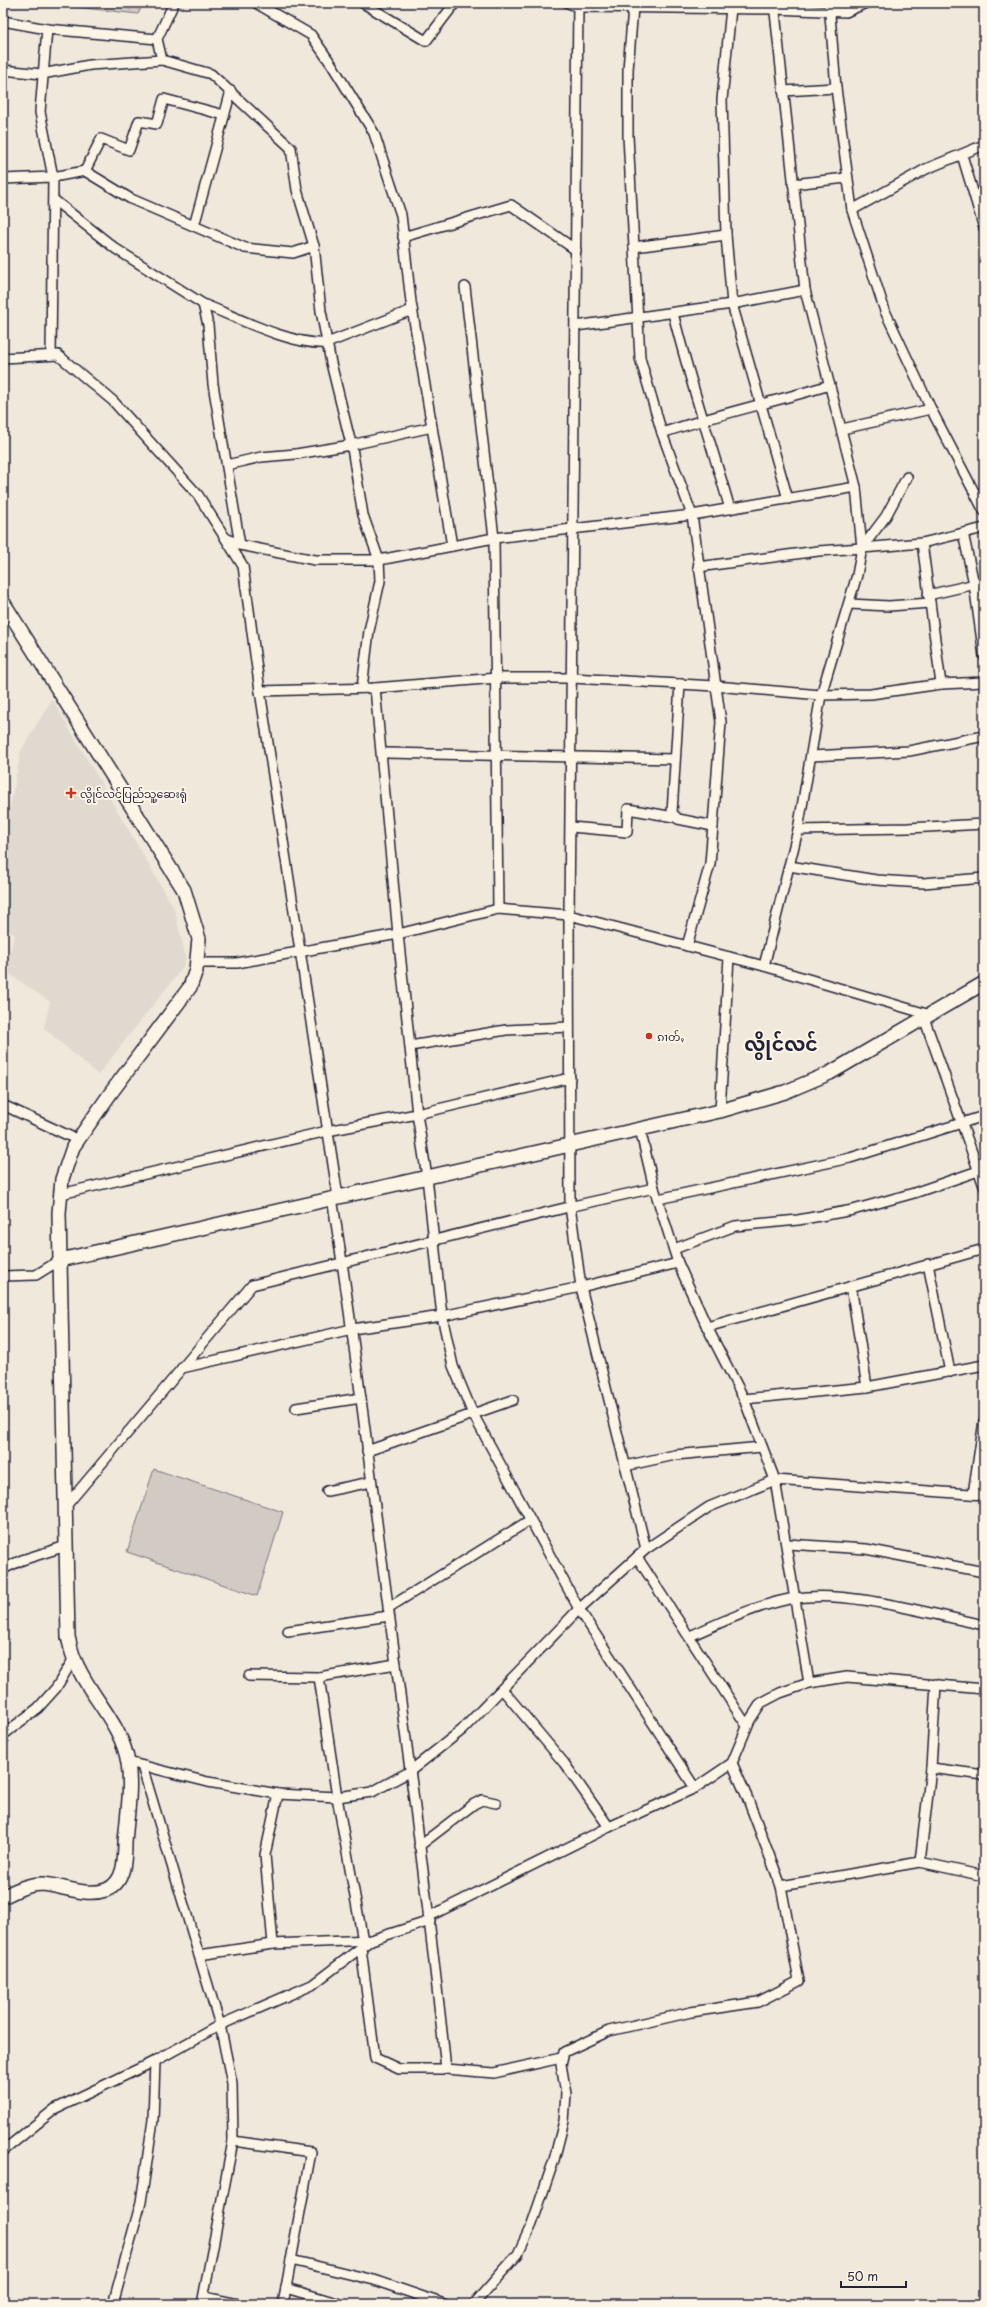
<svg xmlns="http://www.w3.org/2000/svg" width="987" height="2307" viewBox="0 0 987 2307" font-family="'Playpen Sans','Noto Sans Myanmar',sans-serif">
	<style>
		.built { fill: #e0d9cf }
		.grass { fill: url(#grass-dots); stroke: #7a767f }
		.garden { fill: #d1cbc3; stroke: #7a767f }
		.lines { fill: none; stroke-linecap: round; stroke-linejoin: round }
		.minor-casing { stroke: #22223b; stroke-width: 12 }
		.highway-casing { stroke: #22223b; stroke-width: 16 }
		.minor { stroke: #fcf5e5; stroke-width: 9 }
		.highway { stroke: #fcf5e5; stroke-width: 13 }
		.poi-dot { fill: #c8321e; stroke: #fcf5e5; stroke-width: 1.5 }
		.labels { text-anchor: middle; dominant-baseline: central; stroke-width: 4; stroke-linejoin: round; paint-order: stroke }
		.poi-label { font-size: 11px; fill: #22223b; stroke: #fcf5e5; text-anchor: start }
		.town-label { font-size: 19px; font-weight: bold; fill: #22223b; stroke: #fcf5e5 }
	</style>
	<defs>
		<pattern id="grass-dots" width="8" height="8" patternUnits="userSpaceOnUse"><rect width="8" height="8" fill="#d1cbc3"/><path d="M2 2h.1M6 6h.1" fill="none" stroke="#b3aea8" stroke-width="1.8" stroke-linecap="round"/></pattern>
	</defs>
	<rect width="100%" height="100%" fill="#efe8db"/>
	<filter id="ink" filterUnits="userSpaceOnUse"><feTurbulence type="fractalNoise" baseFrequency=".025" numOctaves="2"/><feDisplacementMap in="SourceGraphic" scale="8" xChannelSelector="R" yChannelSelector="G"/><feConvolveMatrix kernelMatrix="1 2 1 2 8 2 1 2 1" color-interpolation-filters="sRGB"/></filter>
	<g filter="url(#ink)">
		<!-- built -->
		<polygon class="built" points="52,699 174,908 186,958 183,967 98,1075 44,1028 50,1002 4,970 15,935 3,926 3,819 10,808 21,751"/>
		<!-- grass -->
		<polygon class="grass" points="38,3 144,3 138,14"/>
		<!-- garden -->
		<polygon class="garden" points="154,1469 283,1512 257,1596 127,1552"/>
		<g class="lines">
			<defs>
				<g id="minor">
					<polyline points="174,3 157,39 162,60 211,74 291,148 297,190 314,246 321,311 331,363 352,448 363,515 379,560 380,581 369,631 362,688"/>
					<polyline points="256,3 311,35 332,65 374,133 401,215 411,302 452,546"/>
					<polyline points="363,3 426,41 455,3"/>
					<polyline points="568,3 578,7 775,9 846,12 866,3"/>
					<polyline points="578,3 569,915 570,1206 581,1287 646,1549"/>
					<polyline points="829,3 836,88 852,210 885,311 931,409 984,511"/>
					<polyline points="633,7 628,70 628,136 640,358 662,433 692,515 721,722 710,864 687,946"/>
					<polyline points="731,8 722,100 726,235 732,304 788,499"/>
					<polyline points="3,21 47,29 157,39"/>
					<polyline points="3,70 42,74 90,65 162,60"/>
					<polyline points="783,91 836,88"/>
					<polyline points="962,155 984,228"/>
					<polyline points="85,171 101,139 129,150 139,121 157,124 164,99 224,115"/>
					<polyline points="3,179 53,177 40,112 47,29"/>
					<polyline points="793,184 846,178"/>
					<polyline points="54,200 116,249 203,304 208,325 213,384 240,545"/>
					<polyline points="852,210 926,169 984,145"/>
					<polyline points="194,226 231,91"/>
					<polyline points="403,237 511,205 576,250"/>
					<polyline points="634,247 726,235"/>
					<polyline points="465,287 494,538 498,909"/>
					<path d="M203,304C236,317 292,346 327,343L412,310"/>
					<path d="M673,313C689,379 711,443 730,509"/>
					<polyline points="576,326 732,304 805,290"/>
					<polyline points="51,355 53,177 85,171 131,199 245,248 293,253 314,246"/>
					<polyline points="3,358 58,355 113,401 198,495 243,566 260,691 338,1197"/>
					<polyline points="842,429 931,409"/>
					<path d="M662,433C717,414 774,402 830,385"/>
					<polyline points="227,465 261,457 296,454 351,445 432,427"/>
					<polyline points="907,477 886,516 862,548 922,543 984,528"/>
					<polyline points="963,533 974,584 984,656"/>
					<polyline points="226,538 240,545 315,560 379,560 494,538 692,515 856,487"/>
					<polyline points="922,543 941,684"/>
					<polyline points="698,567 818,551 862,548"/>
					<polyline points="928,595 984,582"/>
					<polyline points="849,604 889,606 930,603"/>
					<polyline points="680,684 672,813 678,819 713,826"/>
					<polyline points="375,688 398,934 417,1114 427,1177 442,1316 453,1366 473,1414 579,1609 695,1788"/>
					<polyline points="260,691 375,688 497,678 572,678 715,686 821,695 871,694 941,684 984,682"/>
					<polyline points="386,753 675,759"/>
					<polyline points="811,756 909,751 984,736"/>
					<polyline points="571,827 627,832 628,809 674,817"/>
					<polyline points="798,830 908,828 984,824"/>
					<polyline points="789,866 876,880 923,883 984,878"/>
					<polyline points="198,963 237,963 398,934 498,909 569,915 764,966 930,1015"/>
					<polyline points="764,966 798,830 821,695 857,575 862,548 856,487 805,290 774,3"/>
					<polyline points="924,1018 984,1186"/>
					<polyline points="410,1046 506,1030 569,1027"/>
					<polyline points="3,1105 78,1140"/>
					<polyline points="720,1111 729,957"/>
					<polyline points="640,1129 654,1188 678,1263 707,1327 744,1399 775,1480 809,1683"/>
					<polyline points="61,1194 327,1131 417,1114 570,1078"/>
					<path d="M332,1198C352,1319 366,1440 382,1561C405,1730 428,1899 446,2069L494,2073L561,2058"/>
					<polyline points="658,1199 850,1158 984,1116"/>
					<polyline points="674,1249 735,1226 798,1220 853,1210 914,1193 984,1169"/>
					<polyline points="928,1264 950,1372"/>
					<polyline points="3,1276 36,1275 60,1260"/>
					<polyline points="851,1286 867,1387"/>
					<polyline points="707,1327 984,1249"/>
					<polyline points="182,1368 352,1329 442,1316 581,1287 678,1263"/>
					<polyline points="744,1399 867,1387 984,1365"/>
					<polyline points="296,1408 361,1398"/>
					<polyline points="367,1451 513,1400"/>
					<polyline points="625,1466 675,1455 762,1447"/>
					<polyline points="327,1491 371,1482"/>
					<polyline points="973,1494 984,1421"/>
					<polyline points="65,1507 252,1285 573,1206 654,1188"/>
					<polyline points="787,1544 866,1549 984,1572"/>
					<polyline points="637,1557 747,1726"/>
					<polyline points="3,1569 22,1560 66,1546"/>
					<polyline points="388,1608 530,1520"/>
					<polyline points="288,1631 389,1616"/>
					<path d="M690,1636C722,1622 761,1603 796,1598C850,1590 930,1614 984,1625"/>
					<polyline points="249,1676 319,1677 396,1664"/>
					<polyline points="319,1677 337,1797 363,1941"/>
					<polyline points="502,1689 564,1763 609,1827"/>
					<polyline points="3,1735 38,1708 56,1688 74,1658"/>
					<polyline points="128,1762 208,1782 278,1794 337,1797 372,1792 409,1772 462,1730 579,1609 646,1549 709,1507 775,1480 984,1495"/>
					<polyline points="142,1766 220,2025 232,2083 233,2141 202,2304"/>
					<polyline points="931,1768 984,1775"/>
					<polyline points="419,1846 474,1804 482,1800 496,1803"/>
					<polyline points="920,1862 931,1768 936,1684"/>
					<polyline points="781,1886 920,1862 984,1876"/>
					<polyline points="430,1916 609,1827 695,1788 732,1763 750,1720 761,1703 780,1693 809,1683 847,1677 984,1689"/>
					<polyline points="273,1944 265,1855 278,1794"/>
					<polyline points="361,1948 375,2058 399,2069 446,2069"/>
					<polyline points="199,1955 273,1944 371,1940 430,1921"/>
					<polyline points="233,2141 311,2152 283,2304"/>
					<polyline points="3,2151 55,2109 155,2061 220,2025 312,1985 371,1940"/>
					<polyline points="291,2260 374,2280 444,2304"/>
					<polyline points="286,2288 340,2304"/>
					<polyline points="204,2297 238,2304"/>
					<polyline points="113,2304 141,2202 153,2120 155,2061"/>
					<polyline points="474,2304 518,2254 532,2224 554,2160 564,2121 566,2094 561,2064 564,2052 609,2031 691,2012 758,2002 799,1981 781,1886 747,1797 732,1763"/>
				</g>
				<g id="highway">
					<path d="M3,602L184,890L199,939L196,970L190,987L110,1094L73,1147L62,1179L59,1213L68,1637C70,1644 71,1651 74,1658C87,1694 122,1723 128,1763C132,1788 127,1816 125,1842C125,1858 125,1883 106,1890C86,1897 63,1886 43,1884C28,1884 16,1890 3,1897"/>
					<polyline points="60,1260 720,1111 785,1092 830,1073 984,983"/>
				</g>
			</defs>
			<!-- minor casing -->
			<use href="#minor" class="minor-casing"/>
			<!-- highway casing -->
			<use href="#highway" class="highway-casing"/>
			<!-- minor -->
			<use href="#minor" class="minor"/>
			<!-- highway -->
			<use href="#highway" class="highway"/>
		</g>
	</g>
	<!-- markers -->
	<g class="poi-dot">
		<path d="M69 787h4v4h4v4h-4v4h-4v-4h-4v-4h4z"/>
		<circle cx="649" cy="1036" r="4"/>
	</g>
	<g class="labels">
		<!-- poi labels -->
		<g class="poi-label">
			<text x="80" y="793">လွိုင်လင်ပြည်သူ့ဆေးရုံ</text>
			<text x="657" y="1036">ၵၢတ်ႇ</text>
		</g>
		<!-- town labels -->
		<g class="town-label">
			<text x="781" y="1043">လွိုင်လင်</text>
		</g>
	</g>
	<!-- margin -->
	<rect width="987" height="2307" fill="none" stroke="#fcf5e5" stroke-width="16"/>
	<rect x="8" y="8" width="971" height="2291" fill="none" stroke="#22223b" stroke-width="1.5" filter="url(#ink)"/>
	<!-- scale -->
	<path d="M841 2281v6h65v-6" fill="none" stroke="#22223b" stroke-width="2"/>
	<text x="847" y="2281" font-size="12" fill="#22223b" stroke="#fcf5e5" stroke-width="3" paint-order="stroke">50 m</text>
</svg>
